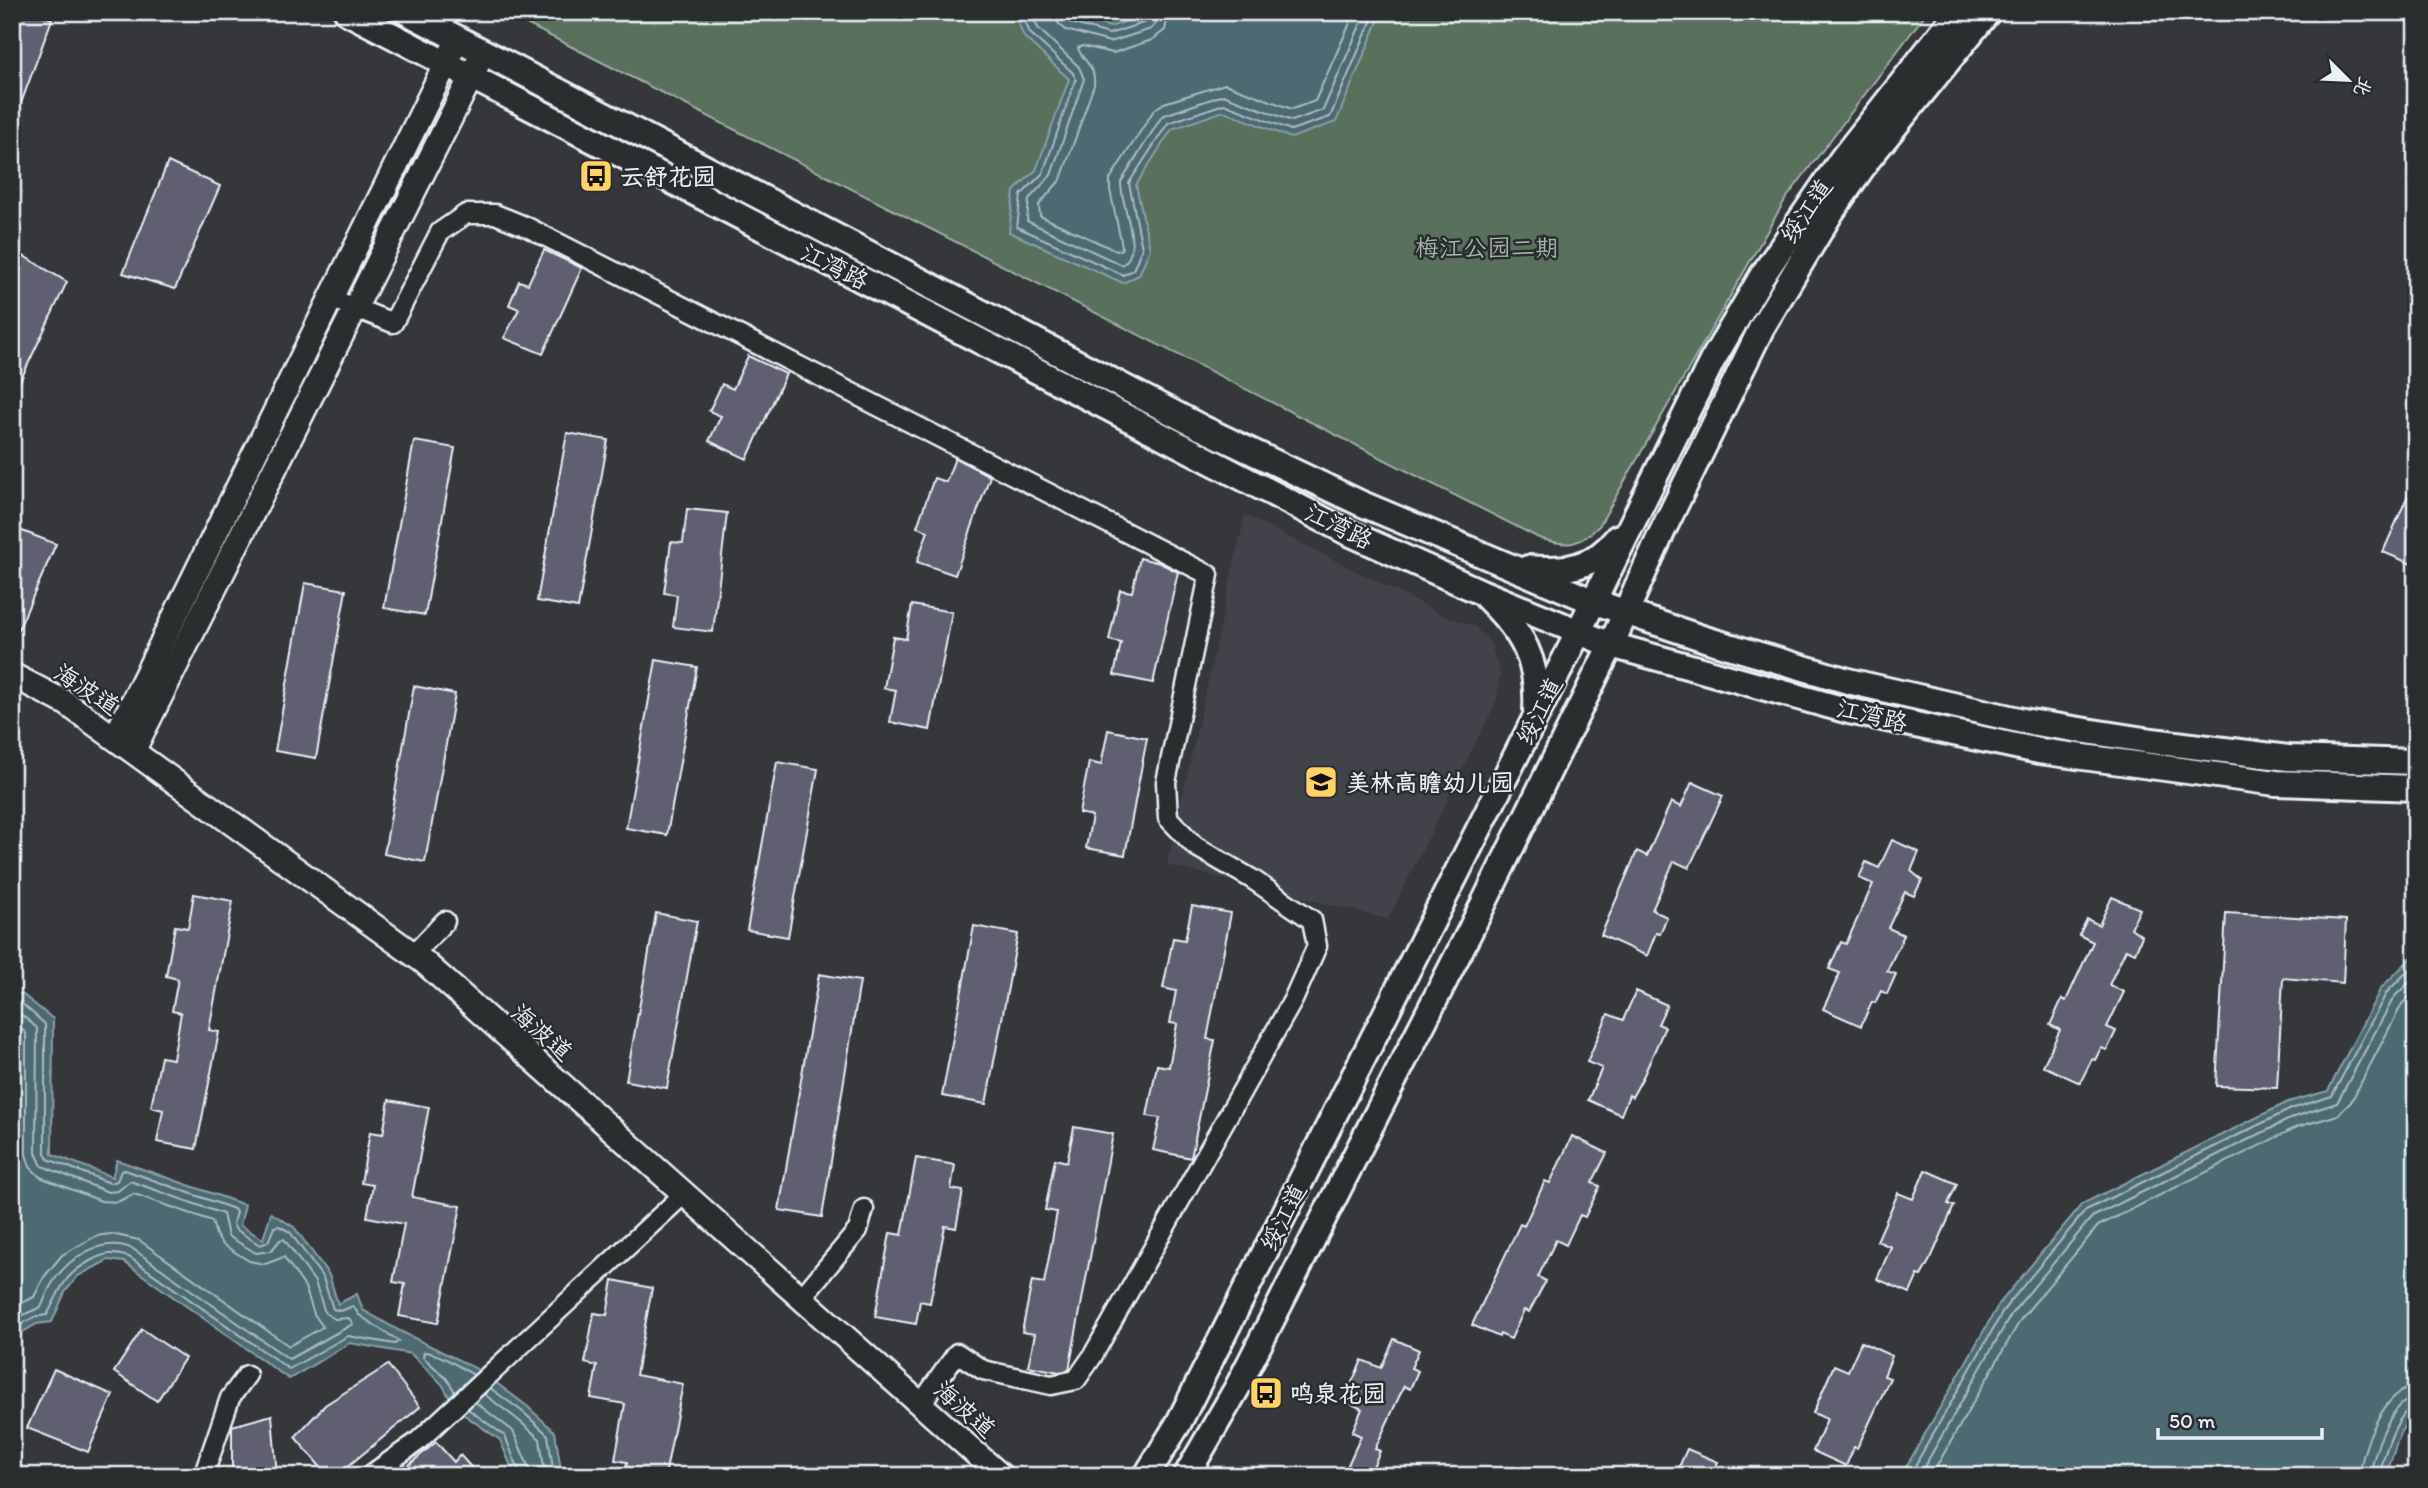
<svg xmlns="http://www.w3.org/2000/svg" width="2428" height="1488" viewBox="0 0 2428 1488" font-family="Itim,'LXGW WenKai TC',sans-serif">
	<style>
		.built { fill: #42434b }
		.green { fill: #586f5b; stroke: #a0b0aa; stroke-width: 2 }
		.water { fill: #4d6a72; stroke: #8ba0a8; stroke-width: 2 }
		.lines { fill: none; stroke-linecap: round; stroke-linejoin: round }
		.shore { stroke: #aabbc2; stroke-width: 2 }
		.building { fill: #605f71; stroke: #e8f1f8; stroke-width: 2 }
		.minor-casing { stroke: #e8f1f8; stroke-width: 23 }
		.tertiary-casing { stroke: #e8f1f8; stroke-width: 28 }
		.secondary-casing { stroke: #e8f1f8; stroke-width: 30 }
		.minor { stroke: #2a2d2e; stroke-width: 18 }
		.tertiary { stroke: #2a2d2e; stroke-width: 23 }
		.secondary { stroke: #2a2d2e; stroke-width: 24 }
		.labels { text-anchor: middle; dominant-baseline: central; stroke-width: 5; stroke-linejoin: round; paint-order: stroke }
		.poi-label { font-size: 24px; font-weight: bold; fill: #e8f1f8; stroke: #2a2d2e; text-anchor: start }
		.street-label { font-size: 24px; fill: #e8f1f8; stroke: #2a2d2e }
		.park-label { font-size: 24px; fill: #a7b6b1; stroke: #2a2d2e }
	</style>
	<rect width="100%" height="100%" fill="#35373b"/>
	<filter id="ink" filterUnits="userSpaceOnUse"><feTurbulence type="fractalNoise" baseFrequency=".0143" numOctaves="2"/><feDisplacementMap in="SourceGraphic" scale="14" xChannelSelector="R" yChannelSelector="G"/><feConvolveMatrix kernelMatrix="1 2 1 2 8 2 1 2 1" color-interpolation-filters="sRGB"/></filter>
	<g filter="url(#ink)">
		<!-- built -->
		<polygon class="built" points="1245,515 1445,616 1474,626 1491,644 1500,672 1497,700 1388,919 1167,865"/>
		<!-- green -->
		<path class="green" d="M503,12H1927L1785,200L1599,526C1576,547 1568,547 1539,538Z"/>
		<!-- water -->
		<g class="water">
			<polygon points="1014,12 1069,12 1074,17 1110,27 1152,12 1382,12 1336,122 1291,138 1224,111 1172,129 1136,185 1150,249 1139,275 1123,283 1009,232 1014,191 1036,170 1069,79 1024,37"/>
			<polygon points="2416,953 2416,1409 2400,1433 2386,1476 1901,1476 1999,1304 2082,1204 2288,1102 2328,1091 2381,988"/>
			<polygon points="12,994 22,994 53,1019 52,1154 112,1177 117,1160 245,1205 240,1225 263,1239 271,1213 294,1227 329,1275 338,1304 357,1294 363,1310 400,1331 479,1370 527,1406 555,1432 562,1476 515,1476 500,1440 456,1409 442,1384 411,1354 350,1343 289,1379 124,1262 108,1260 78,1276 65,1292 52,1322 37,1324 12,1338"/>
		</g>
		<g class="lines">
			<!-- shore -->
			<g class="shore">
				<polyline points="1021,12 1030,33 1073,73 1076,79 1043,173 1021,195 1017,227 1123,275 1133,270 1142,248 1129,183 1168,123 1224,104 1291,130 1330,117 1375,12"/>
				<path d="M1031,12L1038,28L1079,67L1084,79L1051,175L1029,199L1027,221L1122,265C1145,250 1120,205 1121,182L1162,116L1223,95L1292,121L1323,110L1366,12"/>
				<polyline points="1056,12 1058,23 1066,30 1110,42 1151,29 1158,21 1159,12"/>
				<polyline points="1065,12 1066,18 1071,23 1109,34 1146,22 1150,17 1150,12"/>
				<path d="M1169,12L1165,30L1152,40L1113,53L1082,46L1078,48C1083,63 1096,64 1094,85L1061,179L1039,205L1040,216L1117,251L1121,250L1122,246L1110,190V179L1154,110L1164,103L1225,84L1292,109L1315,101L1355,12"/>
				<path d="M12,1001L20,1002L45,1024V1153L48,1159L110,1183L117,1181L121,1171L125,1170L234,1209L236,1212L233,1223L235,1229L260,1245L268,1242L274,1227L279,1226L290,1232L323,1278L333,1309L341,1311L353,1306L359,1315L399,1341L395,1344L348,1336L289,1369L129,1257C113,1252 105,1253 92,1260C62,1276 62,1288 47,1315L34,1317L12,1330"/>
				<path d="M12,1010L17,1011L37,1028L36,1153L42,1166L108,1192L118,1191L130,1181L223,1214L228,1236L256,1253L271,1251L280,1240L284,1239L315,1282L325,1313L335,1319L349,1318L353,1324L289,1359L133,1249C103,1236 70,1256 53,1282C48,1289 45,1299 41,1307L12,1320"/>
				<polyline points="12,1021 26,1033 26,1154 30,1167 40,1177 101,1201 117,1202 134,1194 212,1221 216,1235 222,1244 249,1261 265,1264 284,1257 305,1287 314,1314 323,1327 289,1346 139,1240 111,1234 96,1236 62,1255 44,1277 34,1297 12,1308"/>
				<polyline points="490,1388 523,1412 548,1435 554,1476"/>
				<path d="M455,1392L447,1379L423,1357L424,1352C440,1353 459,1367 474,1375"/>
				<polyline points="484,1394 517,1419 540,1439 545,1476"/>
				<polyline points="475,1402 513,1431 529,1468 530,1476"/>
				<polyline points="468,1409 505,1436 521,1476"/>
				<polyline points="1909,1476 2005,1308 2086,1210 2291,1109 2332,1096 2387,992 2416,963"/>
				<polyline points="1919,1476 2012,1313 2092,1217 2294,1117 2337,1103 2394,997 2416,976"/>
				<polyline points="1931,1476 2021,1319 2098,1226 2297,1127 2338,1115 2351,1102 2402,1004 2416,990"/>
				<path d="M2360,1476C2361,1448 2384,1388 2416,1387"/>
				<path d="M2371,1476C2372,1454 2391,1399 2416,1398"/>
				<path d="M2380,1476C2382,1459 2397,1409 2416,1406"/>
			</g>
		</g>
		<!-- building -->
		<g class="building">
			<polygon points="12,12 34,12 52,19 14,122 12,121"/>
			<polygon points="168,162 220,186 175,289 123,273"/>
			<polygon points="12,249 67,282 12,398"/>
			<polygon points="544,250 582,268 543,354 504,338 519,309 509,305 519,281 528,284"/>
			<polygon points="748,356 786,374 747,459 709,441 721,416 709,411 722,384 733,389"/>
			<polygon points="567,433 608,440 578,608 537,601"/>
			<polygon points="414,441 455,448 425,615 384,608"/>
			<polygon points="955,458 990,476 955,575 917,562 928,531 917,527 934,478 946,482"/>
			<polygon points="2416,477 2416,566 2383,552"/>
			<polygon points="687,509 727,513 713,632 673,627 677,595 664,593 671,542 683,543"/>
			<polygon points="12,527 56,544 12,644"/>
			<polygon points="1140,558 1160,563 1178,572 1153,683 1114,675 1121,643 1109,640 1120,590 1132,592"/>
			<polygon points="305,583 346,590 316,758 275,751"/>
			<polygon points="912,605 952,612 930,730 890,722 896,690 884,688 893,637 906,639"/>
			<polygon points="656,660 697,667 667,835 626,828"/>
			<polygon points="414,686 455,694 425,862 384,854"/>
			<polygon points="1108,730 1147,738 1125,855 1086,848 1092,816 1079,813 1089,762 1101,765"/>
			<polygon points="777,762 818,769 788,937 747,930"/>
			<polygon points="1692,782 1723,796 1689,868 1674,861 1652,910 1667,917 1660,934 1656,933 1647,956 1601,935 1637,851 1647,856 1671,802 1681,807"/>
			<polygon points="1892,840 1919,852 1911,871 1922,880 1914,896 1905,892 1888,928 1904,935 1887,971 1896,974 1887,994 1881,991 1875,1003 1872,1002 1861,1026 1823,1009 1840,973 1829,969 1841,942 1846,944 1873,884 1859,878 1866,862 1879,868"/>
			<polygon points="194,894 233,901 209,1030 219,1032 196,1149 157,1142 163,1110 151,1107 161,1057 173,1059 181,1013 172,1011 178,979 166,976 175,926 188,928"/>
			<polygon points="2112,897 2140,909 2131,928 2142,936 2135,953 2126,949 2109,985 2124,992 2107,1027 2116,1031 2107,1050 2101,1048 2095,1060 2092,1059 2080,1083 2043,1066 2060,1030 2050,1025 2062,999 2066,1001 2093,942 2079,935 2087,919 2099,925"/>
			<polygon points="1192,906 1231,913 1207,1039 1215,1040 1191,1158 1153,1150 1160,1118 1147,1116 1157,1065 1169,1067 1177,1024 1170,1023 1176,991 1163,988 1173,938 1185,940"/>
			<polygon points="656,913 697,921 667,1088 626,1081"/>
			<polygon points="2226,913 2346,920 2343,983 2283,978 2277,1088 2216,1086"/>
			<polygon points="974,926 1018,934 986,1104 942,1096"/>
			<polygon points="819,974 860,981 822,1217 779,1210"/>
			<polygon points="1636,991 1667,1005 1658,1024 1665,1027 1643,1077 1632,1097 1629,1095 1621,1115 1588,1100 1602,1068 1587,1062 1608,1014 1623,1020"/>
			<polygon points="389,1100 429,1107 412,1197 461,1206 438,1323 399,1316 405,1284 393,1282 404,1224 367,1217 373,1185 361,1183 370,1132 383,1134"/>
			<polygon points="1074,1127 1113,1134 1069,1370 1059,1372 1028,1366 1035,1334 1022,1332 1032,1281 1044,1283 1049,1257 1057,1212 1045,1210 1055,1159 1067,1162"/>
			<polygon points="1572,1136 1607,1153 1592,1183 1600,1186 1585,1217 1580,1215 1566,1245 1556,1240 1538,1277 1546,1281 1529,1312 1524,1310 1511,1339 1500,1334 1499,1337 1472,1325 1520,1224 1524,1226 1545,1181 1550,1183"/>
			<polygon points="916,1158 955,1165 951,1189 963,1191 956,1228 945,1226 930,1303 920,1301 916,1324 875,1317 890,1233 902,1235"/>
			<polygon points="1925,1170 1957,1184 1948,1204 1954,1206 1932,1256 1921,1276 1918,1275 1910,1293 1877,1279 1891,1247 1877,1241 1898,1193 1913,1199"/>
			<polygon points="613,1280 652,1288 636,1375 683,1384 665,1476 625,1476 627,1462 615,1460 625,1404 591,1398 597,1366 585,1363 594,1313 607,1315"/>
			<polygon points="142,1329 185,1358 157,1401 114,1372"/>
			<polygon points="1394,1339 1419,1350 1411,1368 1418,1371 1410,1389 1404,1386 1375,1449 1380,1451 1369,1476 1343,1476 1361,1436 1352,1432 1362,1409 1344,1400 1362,1360 1381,1368"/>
			<polygon points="1861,1342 1892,1356 1884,1376 1890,1378 1867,1428 1857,1448 1854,1447 1846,1466 1813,1451 1827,1419 1813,1413 1834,1365 1848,1371"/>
			<polygon points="388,1365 420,1407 336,1476 328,1476 295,1437 325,1405"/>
			<polygon points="54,1369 113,1395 88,1452 27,1428"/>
			<polygon points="272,1415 277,1476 232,1476 232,1426"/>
			<polygon points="436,1442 454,1462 460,1455 479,1476 396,1476"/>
			<polygon points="1687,1449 1718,1462 1712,1476 1675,1476"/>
		</g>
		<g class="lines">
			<defs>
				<g id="minor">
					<polyline points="330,298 393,323 440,232 466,214 495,214 527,227 1209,575 1166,782 1168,818 1195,846 1252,879 1312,920 1317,946 1293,1000 1092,1357 1076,1380 1051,1385 983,1370 957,1353 920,1405"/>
					<polyline points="413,955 445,921"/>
					<polyline points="802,1297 858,1230 864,1209"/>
					<polyline points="205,1476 205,1471 230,1398 247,1375"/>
					<polyline points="369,1476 417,1442 685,1193"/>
				</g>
				<g id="tertiary">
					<polyline points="12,675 66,703 424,962 1001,1476"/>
					<polyline points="115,738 458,39"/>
					<polyline points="133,751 480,59"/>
				</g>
				<g id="secondary">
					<polyline points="347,12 1347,532 1481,592 1611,645 1849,711 2039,751 2276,783 2416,788"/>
					<polyline points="407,12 1202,428 1360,503 1592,601 1705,639 1848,681 2023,721 2144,740 2288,758 2416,762"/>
					<path d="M1528,568C1565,571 1593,569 1617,538"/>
					<path d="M1487,598C1522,632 1539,660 1536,710"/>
					<polyline points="1146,1476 1178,1424 1571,647 1712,361 1762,276 1842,159 1958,12"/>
					<polyline points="1186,1476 1237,1388 1471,929 1611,645 1662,532 1762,327 1830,214 1869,158 1988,12"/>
				</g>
			</defs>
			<!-- minor casing -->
			<use href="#minor" class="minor-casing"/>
			<!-- tertiary casing -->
			<use href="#tertiary" class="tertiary-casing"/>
			<!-- secondary casing -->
			<use href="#secondary" class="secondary-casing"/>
			<!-- minor -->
			<use href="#minor" class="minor"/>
			<!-- tertiary -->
			<use href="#tertiary" class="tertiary"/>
			<!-- secondary -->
			<use href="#secondary" class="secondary"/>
		</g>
	</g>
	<!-- icons -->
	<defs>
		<symbol id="bus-square" viewBox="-11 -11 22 22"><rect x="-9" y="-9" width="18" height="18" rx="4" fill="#ffd166" stroke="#2a2d2e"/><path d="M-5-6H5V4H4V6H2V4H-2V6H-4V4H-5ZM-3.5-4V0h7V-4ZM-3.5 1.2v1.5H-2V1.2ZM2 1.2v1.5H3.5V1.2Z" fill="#111"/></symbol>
		<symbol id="school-square" viewBox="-11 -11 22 22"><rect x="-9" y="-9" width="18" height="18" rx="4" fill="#ffd166" stroke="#2a2d2e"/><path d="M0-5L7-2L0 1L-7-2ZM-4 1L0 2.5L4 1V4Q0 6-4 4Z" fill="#111"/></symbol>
	</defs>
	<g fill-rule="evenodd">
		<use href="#bus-square" x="577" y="157" width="38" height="38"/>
		<use href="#school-square" x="1302" y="763" width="38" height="38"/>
		<use href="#bus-square" x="1247" y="1374" width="38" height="38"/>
	</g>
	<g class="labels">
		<!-- poi labels -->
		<g class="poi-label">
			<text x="620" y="176">云舒花园</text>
			<text x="1346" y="782">美林高瞻幼儿园</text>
			<text x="1290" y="1393">鸣泉花园</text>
		</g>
		<!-- street labels -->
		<g class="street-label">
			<text transform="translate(1806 211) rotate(-56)">绥江道</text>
			<text transform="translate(835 266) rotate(27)">江湾路</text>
			<text transform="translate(1339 526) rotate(26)">江湾路</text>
			<text transform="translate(87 689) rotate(33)">海波道</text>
			<text transform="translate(1539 711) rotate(-63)">绥江道</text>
			<text transform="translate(1872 715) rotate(13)">江湾路</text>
			<text transform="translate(542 1032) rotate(41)">海波道</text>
			<text transform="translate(1283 1217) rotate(-63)">绥江道</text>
			<text transform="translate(965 1409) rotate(41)">海波道</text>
		</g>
		<!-- park labels -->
		<g class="park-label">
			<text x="1487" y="247">梅江公园二期</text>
		</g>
	</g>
	<!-- margin -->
	<rect width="2428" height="1488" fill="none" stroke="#2a2d2e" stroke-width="42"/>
	<rect x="21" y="21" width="2386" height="1446" fill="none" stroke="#e8f1f8" stroke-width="2.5" filter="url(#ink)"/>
	<!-- north arrow -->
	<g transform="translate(2348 80) rotate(114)" stroke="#2a2d2e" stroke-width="5" paint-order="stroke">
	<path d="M0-5L12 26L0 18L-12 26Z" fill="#e8f1f8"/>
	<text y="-10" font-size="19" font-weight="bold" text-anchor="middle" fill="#e8f1f8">北</text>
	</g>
	<!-- scale -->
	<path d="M2158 1428v10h164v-10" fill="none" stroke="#e8f1f8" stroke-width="3.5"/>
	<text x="2169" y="1428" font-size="21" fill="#e8f1f8" stroke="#2a2d2e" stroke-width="5" paint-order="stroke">50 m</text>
</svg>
